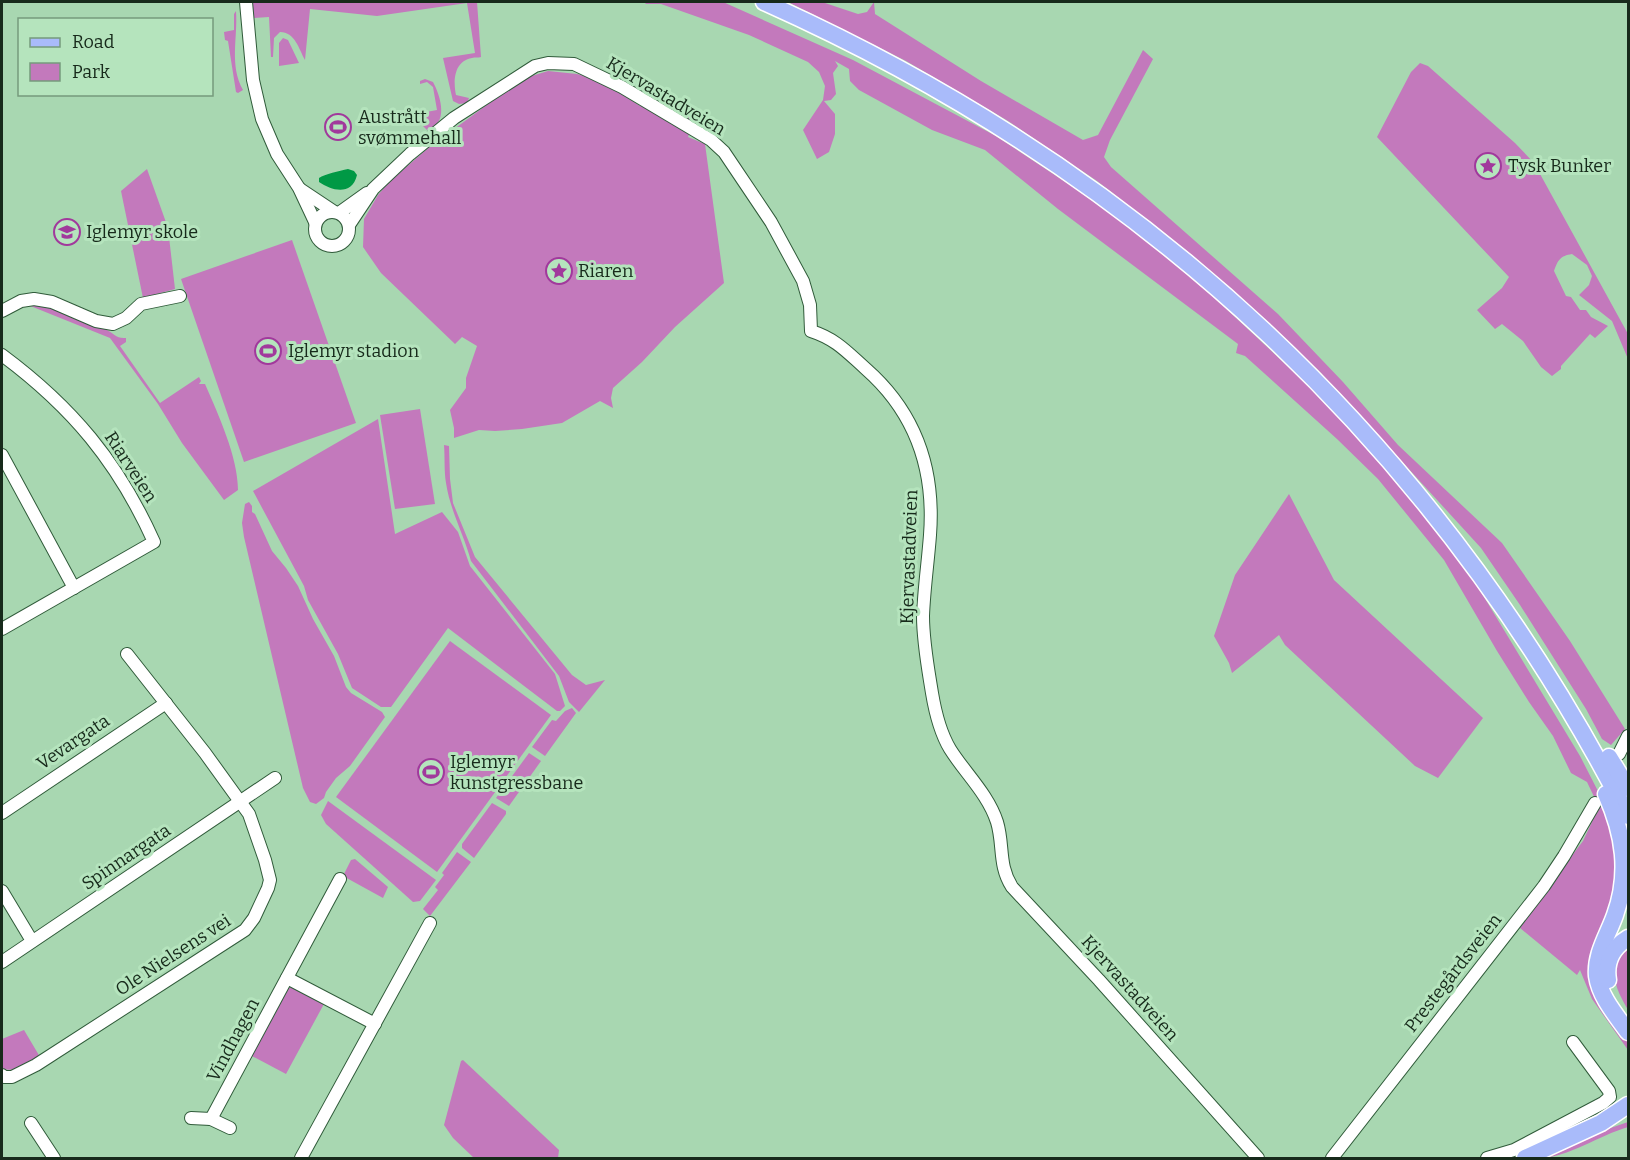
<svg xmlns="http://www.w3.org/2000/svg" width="1630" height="1160" viewBox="0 0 1630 1160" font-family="Bitter,serif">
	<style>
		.green { fill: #c379bc }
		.water { fill: #009945 }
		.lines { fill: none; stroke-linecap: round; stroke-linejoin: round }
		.minor-casing { stroke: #305b3a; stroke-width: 14 }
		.major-casing { stroke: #fff; stroke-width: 19 }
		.minor { stroke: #fff; stroke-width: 12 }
		.major { stroke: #a9bbfa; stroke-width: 16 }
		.labels { text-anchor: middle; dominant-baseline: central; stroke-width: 6; stroke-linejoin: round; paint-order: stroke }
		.street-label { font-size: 18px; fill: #172a1b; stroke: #b5e4bd }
		.poi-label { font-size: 18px; fill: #172a1b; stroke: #b5e4bd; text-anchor: start }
	</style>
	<rect width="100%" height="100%" fill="#a8d7b1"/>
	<!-- green -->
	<g class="green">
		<path d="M251,2L379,3L385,2H477L481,57C478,58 475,57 472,58C454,61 453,81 456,95L469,98L467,103L459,104L453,101L443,58L475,53L467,3L377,16L310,9L305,60C299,49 295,32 280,32L274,38L273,57H271L269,17L253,18Z"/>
		<polygon points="644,2 723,2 853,60 996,136 1073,187 1130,228 1204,288 1311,388 1377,458 1458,559 1478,587 1580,756 1601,797 1616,839 1617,877 1610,908 1592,955 1622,1032 1628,1041 1628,1050 1592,999 1580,970 1577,975 1520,928 1530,911 1583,841 1599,807 1587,782 1571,773 1553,736 1529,702 1497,651 1444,560 1378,479 1337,439 1245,356 1236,353 1238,344 1058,209 985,150 932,130 859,90 850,81 849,69 835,61 838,66 833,73 836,94 831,100 824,101 835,114 835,134 829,152 817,159 803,130 823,100 825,86 819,72 808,62 749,35 661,4 646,4"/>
		<polygon points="788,2 822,2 858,14 867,12 874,2 875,14 981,81 1083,140 1098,135 1143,50 1153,59 1110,140 1104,157 1111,167 1278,314 1343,382 1398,445 1502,543 1570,641 1625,729 1611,745 1602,739 1586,709 1520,605 1481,548 1320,372 1267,322 1168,236 1097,181 1008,121 906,61"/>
		<path d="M236,11C238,38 229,65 243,90L238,93L236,92L228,41L225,40L224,32L234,30V14Z"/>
		<polygon points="283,38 288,40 299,63 279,66 279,43"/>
		<path d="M1420,63L1428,66L1515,143L1534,163L1628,334V359L1612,321L1579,295L1589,285L1592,276L1587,265L1572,254C1560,256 1558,260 1554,271L1566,296L1571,297L1580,310H1586L1591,317L1608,326L1595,338L1590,334L1561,366V369L1552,376L1541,367L1523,341L1502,324L1495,329L1477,310L1502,288L1509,277L1377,137L1411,72Z"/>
		<polygon points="548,71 577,74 600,80 640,106 668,100 696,117 688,137 705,144 724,283 675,327 642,362 613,388 611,398 613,408 600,401 562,423 522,429 495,431 479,430 454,438 454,428 450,410 466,388 466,378 477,346 462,337 455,344 381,273 363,247 364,219 378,195 389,182 427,149 522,79"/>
		<path d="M425,79L433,82C441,97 449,124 427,130L423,126L421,113L437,110L433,87L427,82L420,84V81Z"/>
		<polygon points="147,169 168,228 175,289 143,298 121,191"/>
		<polygon points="292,240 356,423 244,462 181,279"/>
		<path d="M28,305C54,306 82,317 105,329C114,333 116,339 126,338V342L120,346L160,403L199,377L201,381L199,384H205C218,414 238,457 238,490L224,500L182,443L158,404L110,338Z"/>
		<polygon points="420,409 435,504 395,509 380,415"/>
		<polygon points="378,419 395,534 442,512 458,532 470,566 555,674 565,706 560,711 557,711 448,628 391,707 381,707 352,688 338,654 308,600 304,586 253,491"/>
		<path d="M444,445L449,446L450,479L453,503L475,557L572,675L586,685L605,680L579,712L569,702L559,676L471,561C464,535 450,510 446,483C444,471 445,458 444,445Z"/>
		<polygon points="1289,494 1334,580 1483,718 1438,778 1415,766 1285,645 1279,635 1232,673 1229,663 1214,636 1235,575"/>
		<polygon points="249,502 252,506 252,512 255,514 272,551 286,568 298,586 313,619 334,656 346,687 351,693 382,712 385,717 350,766 336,778 326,792 324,798 316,804 310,802 303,788 244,537 242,523 245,504"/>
		<polygon points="450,641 551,715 437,872 336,797"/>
		<polygon points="572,708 576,713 545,756 532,747 552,720 556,721 565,711"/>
		<polygon points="529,753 541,761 509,806 496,798"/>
		<polygon points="328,801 436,880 420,901 413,902 326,824 321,815"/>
		<polygon points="492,803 506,811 506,814 474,858 462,848 462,844"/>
		<polygon points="457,852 471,862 430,916 423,909 438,890 435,887 444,875 442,873"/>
		<polygon points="355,859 388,887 383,898 343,876 351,860"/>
		<path d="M1628,945V1010C1613,984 1608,970 1628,945Z"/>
		<polygon points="294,987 325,1002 286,1074 250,1055 287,988"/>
		<path d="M24,1030L40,1057C28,1063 14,1074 2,1068V1039Z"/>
		<polygon points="463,1060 559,1150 558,1158 474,1158 453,1138 444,1125 461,1061"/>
		<path d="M1628,1122V1127C1600,1135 1567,1158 1540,1158L1596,1133Z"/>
	</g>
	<!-- water -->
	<path class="water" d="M348,169L354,171L357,175C352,196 332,191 319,182V178C325,174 339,171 348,169Z"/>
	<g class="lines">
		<defs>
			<g id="minor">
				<polyline points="246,2 253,80 262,119 277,154 299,188 315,222"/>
				<polyline points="300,189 333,211"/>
				<circle cx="332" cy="229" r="17"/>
				<polyline points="339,213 367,193"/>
				<path d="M349,225L373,189L410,154L454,118L535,66L548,63L574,64L622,87L711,140L724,152L771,222L803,281L810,305L811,331C836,339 847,352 866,369C916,413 935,469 930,535C928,562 924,589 923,616C923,642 928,668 932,693C935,711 941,734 950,749C965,773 988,794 997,822C1004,845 998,865 1012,887L1099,980L1258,1158"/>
				<polyline points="2,311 21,301 34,299 52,302 96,321 113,324 126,318 141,304 180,296"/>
				<path d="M2,355C72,407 118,462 154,542L2,629"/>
				<polyline points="2,455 74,588"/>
				<polyline points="1619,754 1628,736"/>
				<polyline points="2,813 166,703"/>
				<polyline points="2,891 32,941"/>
				<polyline points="2,962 275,778"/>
				<polyline points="287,978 375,1024"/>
				<polyline points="2,1075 4,1077 12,1077 36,1065 245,930 254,918 268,888 270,880 265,860 249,814 205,753 127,654"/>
				<polyline points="191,1118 211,1119 230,1128"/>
				<polyline points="211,1119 340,879"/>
				<polyline points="31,1123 54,1158"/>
				<polyline points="301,1158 430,923"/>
				<polyline points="1332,1158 1544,886 1564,856 1595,803"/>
				<polyline points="1487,1158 1514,1150 1603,1103 1610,1097 1609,1091 1573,1042"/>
			</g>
			<g id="major">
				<path d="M764,2C1145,172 1437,445 1628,816"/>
				<polyline points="1609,757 1628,788"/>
				<path d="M1606,794C1624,834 1630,873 1615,915C1608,935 1595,954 1597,976C1600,997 1616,1015 1628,1032"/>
				<path d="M1608,980C1605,962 1613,947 1628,938"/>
				<polyline points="1525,1158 1601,1123 1628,1105"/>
			</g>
		</defs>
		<!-- minor casing -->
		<use href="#minor" class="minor-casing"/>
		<!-- major casing -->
		<use href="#major" class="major-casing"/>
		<!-- minor -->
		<use href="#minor" class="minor"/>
		<!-- major -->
		<use href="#major" class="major"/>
	</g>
	<!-- icons -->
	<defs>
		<symbol id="stadium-ring" viewBox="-11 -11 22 22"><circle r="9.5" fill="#b5e4bd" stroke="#a1399c" stroke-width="1.5"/><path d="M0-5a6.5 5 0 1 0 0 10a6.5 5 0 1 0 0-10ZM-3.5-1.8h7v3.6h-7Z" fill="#a1399c"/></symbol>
		<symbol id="sight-ring" viewBox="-11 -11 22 22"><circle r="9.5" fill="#b5e4bd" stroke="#a1399c" stroke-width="1.5"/><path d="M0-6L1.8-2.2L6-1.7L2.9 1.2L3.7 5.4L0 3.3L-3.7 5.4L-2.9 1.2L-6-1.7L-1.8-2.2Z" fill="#a1399c"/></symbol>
		<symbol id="school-ring" viewBox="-11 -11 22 22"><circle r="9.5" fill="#b5e4bd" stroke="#a1399c" stroke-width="1.5"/><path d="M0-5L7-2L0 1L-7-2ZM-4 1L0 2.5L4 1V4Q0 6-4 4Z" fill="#a1399c"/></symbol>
	</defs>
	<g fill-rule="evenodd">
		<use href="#stadium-ring" x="323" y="112" width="30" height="30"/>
		<use href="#sight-ring" x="1473" y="151" width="30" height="30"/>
		<use href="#school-ring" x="52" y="217" width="30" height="30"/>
		<use href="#sight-ring" x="544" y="256" width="30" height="30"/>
		<use href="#stadium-ring" x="253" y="336" width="30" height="30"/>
		<use href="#stadium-ring" x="416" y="757" width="30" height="30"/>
	</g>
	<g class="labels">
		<!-- street labels -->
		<g class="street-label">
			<text transform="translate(666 96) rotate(31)">Kjervastadveien</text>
			<text transform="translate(131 467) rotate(57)">Riarveien</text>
			<text transform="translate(909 557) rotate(-88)">Kjervastadveien</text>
			<text transform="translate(73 742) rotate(-34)">Vevargata</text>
			<text transform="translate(126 857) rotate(-34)">Spinnargata</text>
			<text transform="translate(173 955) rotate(-33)">Ole Nielsens vei</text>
			<text transform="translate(1453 973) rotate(-52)">Prestegårdsveien</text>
			<text transform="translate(1130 988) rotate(48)">Kjervastadveien</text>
			<text transform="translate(233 1040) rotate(-62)">Vindhagen</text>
		</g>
		<!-- poi labels -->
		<g class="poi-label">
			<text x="358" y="117">Austrått<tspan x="358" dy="21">svømmehall</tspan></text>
			<text x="1508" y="166">Tysk Bunker</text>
			<text x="86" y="232">Iglemyr skole</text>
			<text x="578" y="271">Riaren</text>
			<text x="288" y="351">Iglemyr stadion</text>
			<text x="450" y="762">Iglemyr<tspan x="450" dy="21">kunstgressbane</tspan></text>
		</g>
	</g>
	<!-- border -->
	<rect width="1630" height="1160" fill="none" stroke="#172a1b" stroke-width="6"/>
	<!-- legend -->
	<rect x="18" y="18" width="195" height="78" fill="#b5e4bd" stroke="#769a7c" stroke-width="1.5"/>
	<rect x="30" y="38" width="30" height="9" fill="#a9bbfa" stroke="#769a7c" stroke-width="1.5"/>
	<text x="72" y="48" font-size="18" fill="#172a1b">Road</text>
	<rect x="30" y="63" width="30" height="18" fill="#c379bc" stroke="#769a7c" stroke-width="1.5"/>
	<text x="72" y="78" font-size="18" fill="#172a1b">Park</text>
</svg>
